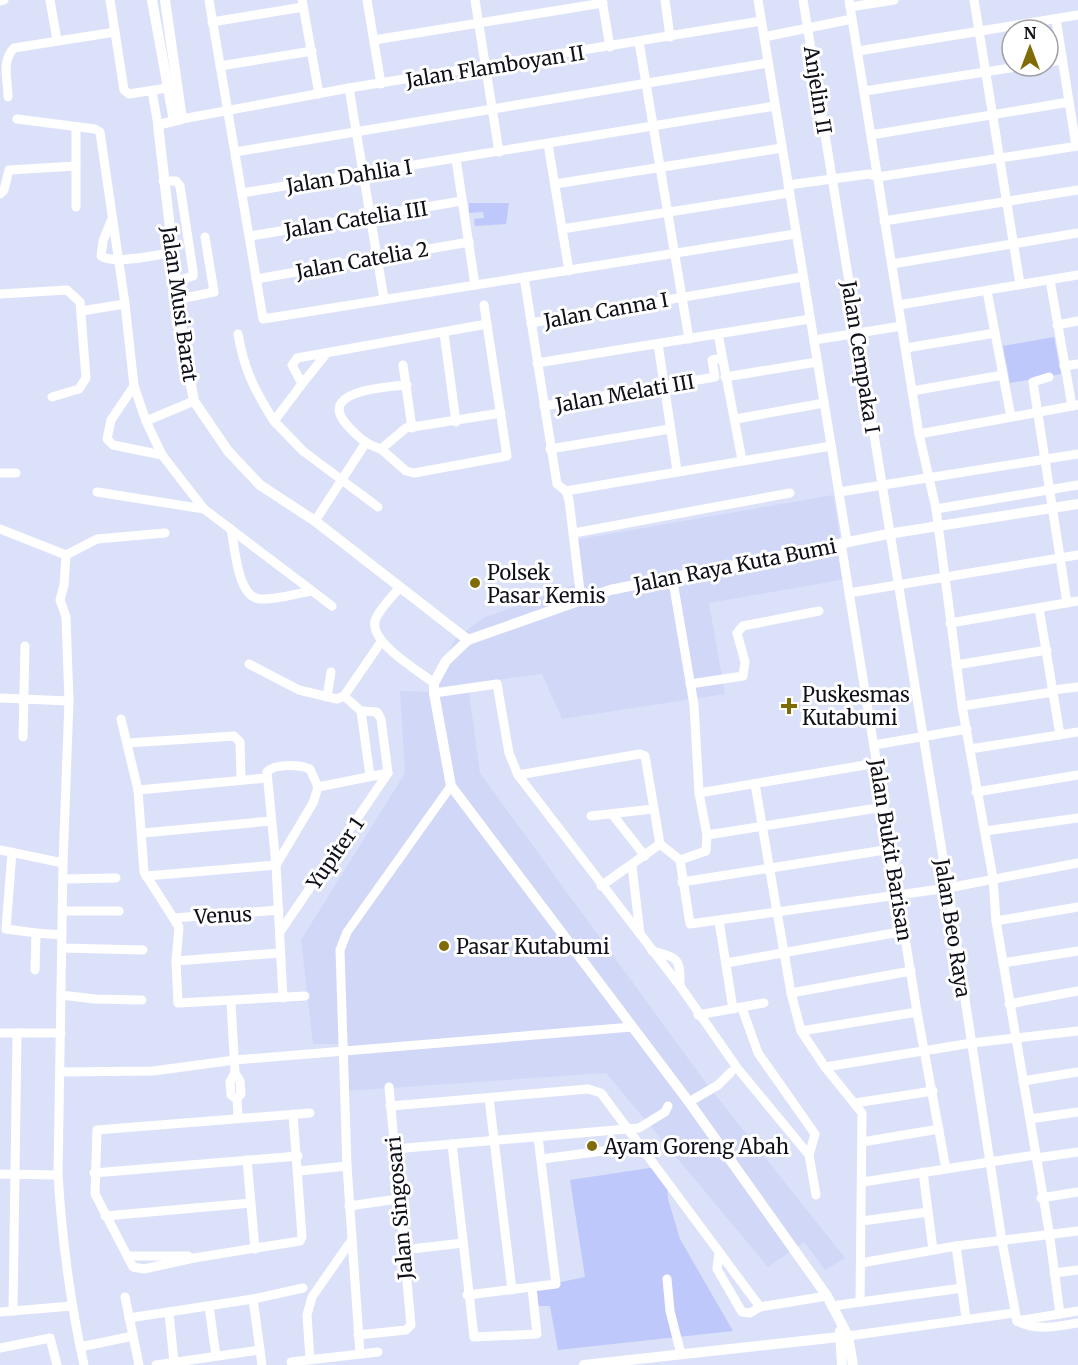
<svg xmlns="http://www.w3.org/2000/svg" width="1078" height="1365" viewBox="0 0 1078 1365" font-family="Merriweather,serif">
	<style>
		.built { fill: #d1d7f7 }
		.green { fill: #bfc8fa }
		.lines { fill: none; stroke-linecap: round; stroke-linejoin: round }
		.minor { stroke: #fff; stroke-width: 9 }
		.tertiary { stroke: #fff; stroke-width: 10 }
		.poi-dot { fill: #7f6c06; stroke: #fff; stroke-width: 2 }
		.labels { text-anchor: middle; dominant-baseline: central; stroke-width: 6; stroke-linejoin: round; paint-order: stroke }
		.street-label { font-size: 20px; fill: #0f1019; stroke: #fff }
		.poi-label { font-size: 20px; fill: #0f1019; stroke: #fff; text-anchor: start }
	</style>
	<rect width="100%" height="100%" fill="#dce1fa"/>
	<!-- built -->
	<polygon class="built" points="833,495 847,579 709,603 725,694 562,719 542,674 468,684 480,773 706,1083 845,1258 825,1270 804,1242 768,1267 606,1073 347,1091 342,1044 313,1044 301,940 405,773 400,691 434,692 454,640 483,618 579,583 574,540"/>
	<!-- green -->
	<g class="green">
		<polygon points="469,203 509,203 506,224 475,226 474,219 484,218 483,212 469,213"/>
		<polygon points="1054,337 1061,374 1010,383 1003,346"/>
		<polygon points="656,1167 667,1182 668,1199 680,1239 733,1331 558,1350 550,1306 534,1306 532,1288 585,1277 570,1180"/>
	</g>
	<g class="lines">
		<!-- minor -->
		<g class="minor">
			<polyline points="50,0 57,40"/>
			<polyline points="110,0 124,90 129,94 167,88"/>
			<polyline points="209,0 263,319 795,234"/>
			<polyline points="302,0 319,94"/>
			<polyline points="367,0 381,84"/>
			<polyline points="475,0 499,152"/>
			<polyline points="602,0 610,47"/>
			<polyline points="665,0 670,37"/>
			<polyline points="758,0 847,542"/>
			<polyline points="803,0 948,888 1002,1241 1017,1321"/>
			<polyline points="849,0 919,434 936,509 962,706 993,878 996,921 1049,1231 1060,1314"/>
			<polyline points="974,0 1020,284"/>
			<polyline points="0,1 4,0"/>
			<polyline points="850,7 894,0"/>
			<polyline points="1056,19 1076,146"/>
			<polyline points="212,22 303,7"/>
			<polyline points="764,37 852,19"/>
			<polyline points="374,40 603,3"/>
			<polyline points="639,42 689,339"/>
			<polyline points="858,51 1078,15"/>
			<polyline points="1048,62 1062,60"/>
			<polyline points="220,66 312,51"/>
			<polyline points="349,88 384,299"/>
			<polyline points="152,91 158,125"/>
			<polyline points="865,91 1023,66"/>
			<path d="M8,97C8,80 1,61 14,48L115,32"/>
			<polyline points="17,119 95,129 100,132 125,304 81,311"/>
			<polyline points="182,119 349,88 761,21"/>
			<polyline points="76,127 76,207"/>
			<polyline points="871,135 1069,102"/>
			<polyline points="548,144 569,271"/>
			<polyline points="235,152 768,63"/>
			<polyline points="456,159 475,285"/>
			<polyline points="878,177 1078,146"/>
			<polyline points="163,181 176,181 180,186 193,271 193,276 176,281"/>
			<polyline points="555,184 782,148"/>
			<polyline points="788,185 869,174 878,177"/>
			<polyline points="242,193 775,106"/>
			<polyline points="0,194 4,190 9,170 76,166"/>
			<path d="M111,221L103,241L101,256C114,265 157,255 173,252"/>
			<polyline points="884,221 1078,190"/>
			<polyline points="562,229 789,193"/>
			<polyline points="250,236 462,201"/>
			<polyline points="892,264 1078,233"/>
			<polyline points="524,277 557,484 566,491 569,500 581,599"/>
			<polyline points="256,279 469,242"/>
			<polyline points="1050,280 1072,406"/>
			<polyline points="987,291 1011,417"/>
			<polyline points="0,294 67,290 80,302 86,378 79,389 52,397"/>
			<polyline points="180,299 214,292 205,237"/>
			<polyline points="125,304 134,386 146,421 162,455 204,509 332,606"/>
			<polyline points="899,305 1078,275"/>
			<polyline points="531,323 802,277"/>
			<polyline points="1057,325 1078,321"/>
			<polyline points="444,333 456,422"/>
			<path d="M238,334C244,370 255,391 274,421"/>
			<polyline points="718,334 742,460"/>
			<polyline points="814,340 902,326"/>
			<polyline points="658,344 677,471"/>
			<polyline points="906,348 995,333"/>
			<polyline points="326,354 302,384 292,365 297,358 487,324"/>
			<polyline points="537,363 810,319"/>
			<polyline points="403,365 412,428"/>
			<polyline points="1064,366 1078,364"/>
			<polyline points="725,377 817,362"/>
			<polyline points="1049,377 1033,382 1067,603"/>
			<polyline points="302,384 274,421 303,451 378,507"/>
			<path d="M407,385C385,387 316,391 347,425C358,437 365,444 381,449L406,428L501,413"/>
			<polyline points="134,386 111,420 107,439 113,445 162,455"/>
			<polyline points="912,391 1003,375"/>
			<polyline points="544,406 715,377 712,360 722,358"/>
			<polyline points="736,419 824,403"/>
			<polyline points="146,421 194,401"/>
			<polyline points="919,434 1078,405"/>
			<polyline points="381,449 406,471 414,473 507,456 484,305"/>
			<polyline points="550,449 670,429"/>
			<polyline points="0,473 16,473"/>
			<polyline points="566,491 831,446"/>
			<polyline points="97,492 204,509"/>
			<polyline points="839,492 1078,454"/>
			<polyline points="936,509 1078,485"/>
			<polyline points="315,521 365,444"/>
			<polyline points="0,529 66,555"/>
			<path d="M231,529C235,547 237,597 260,599C275,600 295,594 311,591"/>
			<polyline points="574,533 790,493"/>
			<polyline points="841,543 917,1012 946,1169"/>
			<path d="M66,555L64,585L60,600L66,617L69,701L63,863L58,1175C62,1239 70,1302 84,1365"/>
			<polyline points="66,555 97,539 165,533"/>
			<polyline points="672,576 694,705 699,793 707,835 706,851 680,860 690,924 948,888 1078,863"/>
			<path d="M400,587C393,596 378,610 375,621C370,643 419,671 434,683"/>
			<polyline points="849,593 1078,555"/>
			<polyline points="1039,608 1060,735"/>
			<polyline points="950,623 1078,601"/>
			<polyline points="249,664 299,690 337,699 344,696 381,642"/>
			<polyline points="956,665 1047,650"/>
			<polyline points="690,684 743,676 745,662 737,633 743,626 819,611"/>
			<polyline points="1053,690 1078,687"/>
			<polyline points="434,693 497,684 509,753 518,775 680,986 738,1069 809,1155"/>
			<polyline points="344,696 361,711 370,776"/>
			<polyline points="327,697 331,672"/>
			<polyline points="0,698 69,701"/>
			<polyline points="962,706 1053,692"/>
			<polyline points="361,711 377,712 381,719 388,773"/>
			<polyline points="121,719 138,790 144,872 179,927 176,961 178,1003 305,996"/>
			<polyline points="23,737 25,646"/>
			<polyline points="128,743 234,736 240,742 241,780"/>
			<polyline points="874,745 967,729"/>
			<polyline points="970,749 1078,732"/>
			<polyline points="518,775 640,754 645,756 660,844 601,886"/>
			<polyline points="755,784 791,993 801,1031 825,1067 862,1113 860,1302"/>
			<polyline points="318,787 388,773"/>
			<polyline points="138,790 266,778"/>
			<polyline points="976,792 1078,775"/>
			<polyline points="699,793 877,763"/>
			<polyline points="612,814 645,856"/>
			<polyline points="591,816 653,809"/>
			<polyline points="985,831 1078,818"/>
			<polyline points="143,833 271,821"/>
			<polyline points="707,835 884,807"/>
			<polyline points="660,844 680,860"/>
			<polyline points="0,850 63,863"/>
			<polyline points="12,852 6,929 36,933"/>
			<polyline points="632,866 640,934"/>
			<polyline points="146,876 276,865 313,803 318,787"/>
			<polyline points="64,879 116,878"/>
			<polyline points="682,882 891,849"/>
			<polyline points="63,911 119,911"/>
			<polyline points="174,918 279,910"/>
			<polyline points="719,921 733,1009"/>
			<polyline points="996,921 1078,907"/>
			<polyline points="280,932 388,773"/>
			<polyline points="62,948 143,950"/>
			<path d="M652,951C679,958 680,958 680,986"/>
			<polyline points="176,961 280,953"/>
			<polyline points="726,963 905,931"/>
			<polyline points="1003,963 1078,951"/>
			<polyline points="35,970 36,933 62,935"/>
			<polyline points="791,993 911,971"/>
			<polyline points="61,995 95,999 142,1000"/>
			<path d="M283,998L276,865L267,772C275,763 300,765 310,769L318,787"/>
			<polyline points="231,1002 235,1073 240,1081 241,1094 237,1099 238,1117"/>
			<polyline points="1009,1004 1078,991"/>
			<polyline points="742,1008 758,1053 815,1134 809,1155 816,1195"/>
			<polyline points="698,1015 764,1003"/>
			<polyline points="801,1031 917,1012"/>
			<polyline points="0,1033 61,1033"/>
			<polyline points="825,1067 972,1043 1078,1031"/>
			<polyline points="60,1072 153,1071 235,1060 632,1027"/>
			<polyline points="235,1073 230,1082 231,1095 237,1099"/>
			<polyline points="1023,1081 1078,1072"/>
			<polyline points="489,1098 512,1290"/>
			<polyline points="689,1102 718,1085 731,1072"/>
			<polyline points="855,1103 933,1091"/>
			<polyline points="390,1106 588,1089 601,1093 760,1307"/>
			<polyline points="293,1114 302,1237 300,1241 194,1258 144,1269 133,1267 95,1194 97,1130 310,1113"/>
			<polyline points="1030,1119 1078,1112"/>
			<polyline points="862,1142 939,1129"/>
			<polyline points="452,1144 474,1337 537,1334 532,1288"/>
			<polyline points="394,1149 639,1128 665,1112 668,1106"/>
			<polyline points="1036,1158 1078,1152"/>
			<polyline points="542,1159 641,1146"/>
			<polyline points="247,1160 255,1249"/>
			<polyline points="299,1171 347,1166"/>
			<polyline points="923,1172 933,1250"/>
			<polyline points="94,1173 298,1156"/>
			<polyline points="0,1174 58,1175"/>
			<polyline points="863,1182 1035,1155"/>
			<polyline points="1041,1198 1078,1192"/>
			<polyline points="349,1206 398,1199"/>
			<polyline points="105,1216 251,1203"/>
			<polyline points="862,1221 928,1212"/>
			<polyline points="956,1246 966,1318"/>
			<polyline points="403,1250 463,1243"/>
			<polyline points="719,1253 717,1269 742,1312 750,1313 760,1307 827,1296"/>
			<polyline points="127,1256 188,1256"/>
			<polyline points="861,1263 956,1246 1078,1231"/>
			<polyline points="1054,1273 1078,1270"/>
			<polyline points="667,1279 670,1311 681,1354"/>
			<polyline points="467,1295 556,1284 538,1137"/>
			<polyline points="125,1297 139,1365"/>
			<polyline points="253,1299 262,1365"/>
			<polyline points="209,1306 216,1356"/>
			<polyline points="832,1306 962,1288"/>
			<polyline points="13,1311 17,1033"/>
			<polyline points="0,1312 72,1306"/>
			<polyline points="169,1313 174,1362"/>
			<polyline points="129,1318 253,1299 303,1288"/>
			<path d="M1017,1321C1036,1332 1058,1326 1078,1323"/>
			<polyline points="1017,1321 1078,1311"/>
			<polyline points="358,1335 406,1330 411,1325 389,1087"/>
			<polyline points="848,1336 1014,1313"/>
			<polyline points="80,1347 133,1336"/>
			<polyline points="0,1348 50,1338 57,1365"/>
			<polyline points="360,1354 347,1166 340,950 347,932 451,786"/>
			<polyline points="310,1359 307,1315 312,1297 351,1241"/>
			<polyline points="291,1362 378,1352"/>
			<polyline points="156,1365 260,1350"/>
		</g>
		<!-- tertiary -->
		<g class="tertiary">
			<polyline points="152,0 174,121"/>
			<polyline points="165,0 182,119 158,125 184,348 194,401 228,451 260,485 315,521 468,640"/>
			<polyline points="840,1331 842,1365"/>
			<polyline points="584,1365 848,1336"/>
			<polyline points="853,1365 848,1336 827,1296 689,1102 451,786 434,693 434,683 446,661 468,640 610,590 888,534 1078,504"/>
		</g>
	</g>
	<!-- markers -->
	<g class="poi-dot">
		<circle cx="475" cy="583" r="6"/>
		<path d="M786 697h6v6h6v6h-6v6h-6v-6h-6v-6h6z"/>
		<circle cx="444" cy="946" r="6"/>
		<circle cx="592" cy="1146" r="6"/>
	</g>
	<g class="labels">
		<!-- street labels -->
		<g class="street-label">
			<text transform="translate(495 66) rotate(-9)">Jalan Flamboyan II</text>
			<text transform="translate(818 90) rotate(81)">Anjelin II</text>
			<text transform="translate(349 176) rotate(-9)">Jalan Dahlia I</text>
			<text transform="translate(356 219) rotate(-9)">Jalan Catelia III</text>
			<text transform="translate(362 260) rotate(-10)">Jalan Catelia 2</text>
			<text transform="translate(180 304) rotate(82)">Jalan Musi Barat</text>
			<text transform="translate(606 310) rotate(-10)">Jalan Canna I</text>
			<text transform="translate(861 357) rotate(81)">Jalan Cempaka I</text>
			<text transform="translate(625 393) rotate(-10)">Jalan Melati III</text>
			<text transform="translate(735 565) rotate(-11)">Jalan Raya Kuta Bumi</text>
			<text transform="translate(891 850) rotate(81)">Jalan Bukit Barisan</text>
			<text transform="translate(335 853) rotate(-55)">Yupiter 1</text>
			<text transform="translate(223 915) rotate(-3)">Venus</text>
			<text transform="translate(953 928) rotate(81)">Jalan Beo Raya</text>
			<text transform="translate(399 1208) rotate(-95)">Jalan Singosari</text>
		</g>
		<!-- poi labels -->
		<g class="poi-label">
			<text x="487" y="572">Polsek<tspan x="487" dy="23">Pasar Kemis</tspan></text>
			<text x="802" y="694">Puskesmas<tspan x="802" dy="23">Kutabumi</tspan></text>
			<text x="456" y="946">Pasar Kutabumi</text>
			<text x="604" y="1146">Ayam Goreng Abah</text>
		</g>
	</g>
	<!-- north arrow -->
	<g transform="translate(1030 48)"><circle r="28" fill="#ffffff" stroke="#9f9fa3" stroke-width="1.5"/>
	<path d="M0-4.5L10 22L0 15L-10 22Z" fill="#7f6c06"/>
	<text y="-9" font-size="16" font-weight="bold" text-anchor="middle" fill="#0f1019">N</text>
	</g>
</svg>
